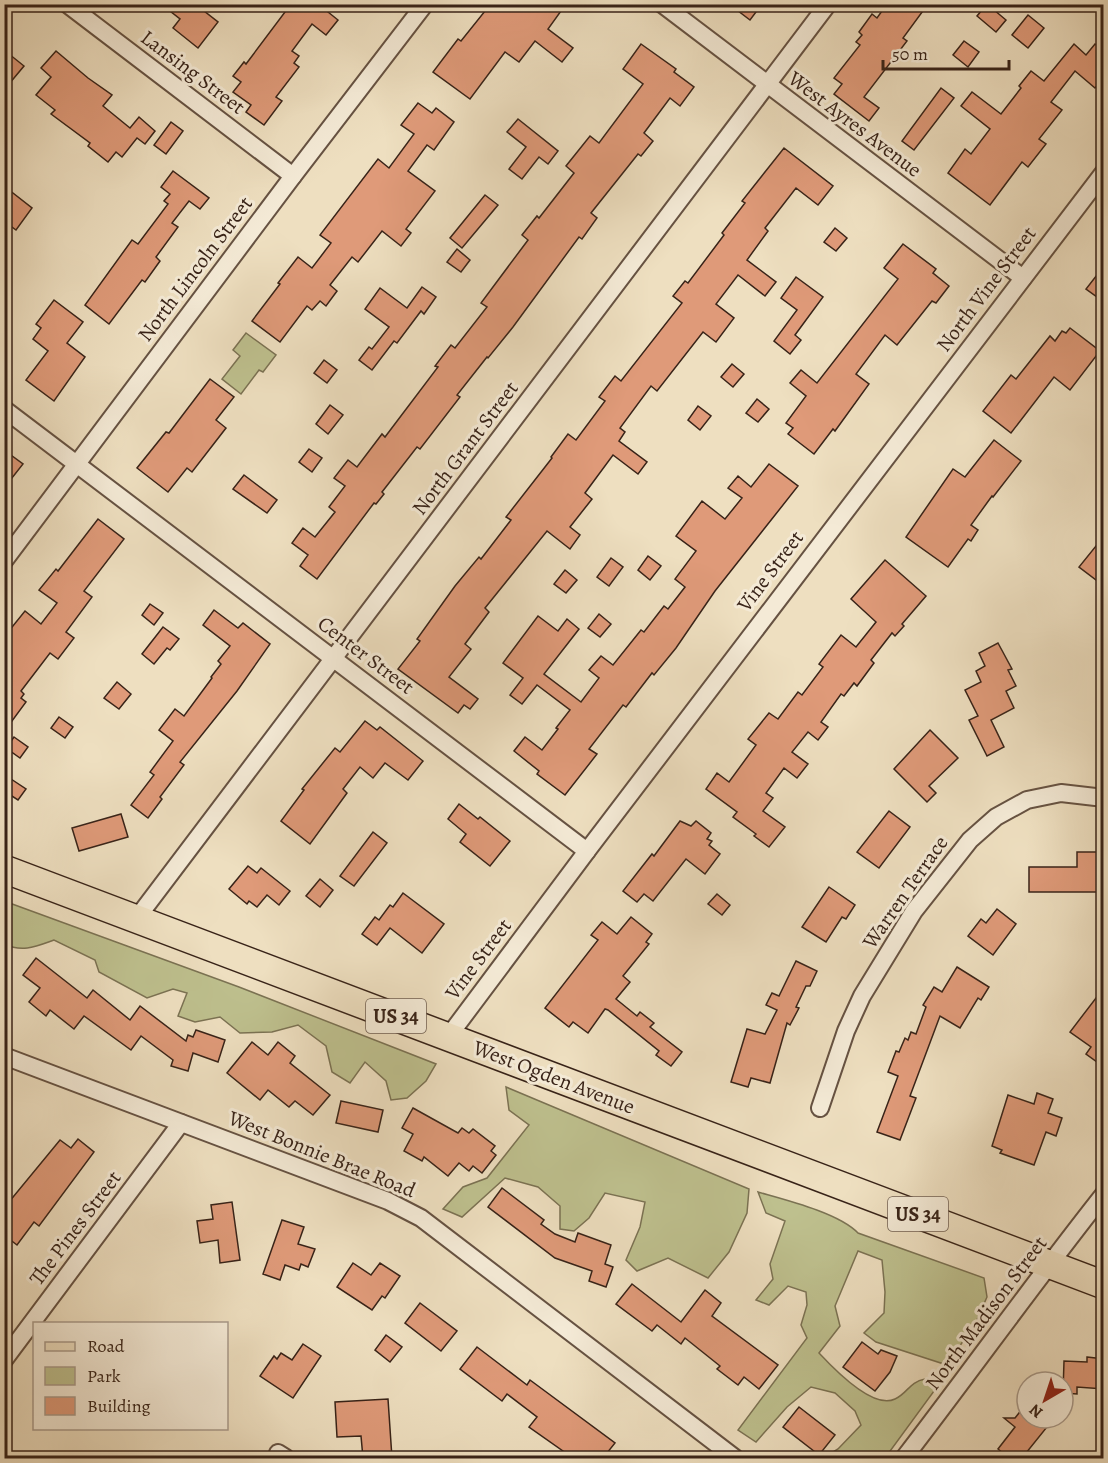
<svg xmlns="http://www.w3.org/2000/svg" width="1108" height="1463" viewBox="0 0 1108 1463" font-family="Alegreya,serif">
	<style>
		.green { fill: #bec08e; stroke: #7b7253; stroke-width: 1.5 }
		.building { fill: #df9a79; stroke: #382318; stroke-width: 1.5 }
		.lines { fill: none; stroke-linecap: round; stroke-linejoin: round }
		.street-casing { stroke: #665242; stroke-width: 20 }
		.primary-casing { stroke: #382318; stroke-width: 30 }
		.street { stroke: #f4ead6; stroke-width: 16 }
		.primary { stroke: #eedfc0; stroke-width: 27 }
		.labels { text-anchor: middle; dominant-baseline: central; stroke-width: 6; stroke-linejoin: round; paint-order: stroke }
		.shield { fill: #f4ead6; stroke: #705f51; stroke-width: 1.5 }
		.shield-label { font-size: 20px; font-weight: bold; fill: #382318 }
		.street-label { font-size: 21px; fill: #382318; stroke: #f4ead6 }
	</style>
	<rect width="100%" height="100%" fill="#eedfc0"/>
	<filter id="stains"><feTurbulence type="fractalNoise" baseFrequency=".00333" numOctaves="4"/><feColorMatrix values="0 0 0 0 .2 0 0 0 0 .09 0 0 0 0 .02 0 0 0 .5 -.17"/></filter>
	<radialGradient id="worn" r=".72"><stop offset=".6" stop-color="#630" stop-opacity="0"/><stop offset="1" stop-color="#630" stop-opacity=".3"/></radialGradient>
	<!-- green -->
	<g class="green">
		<polygon points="246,333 276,355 263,372 259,370 241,394 222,379 240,356 233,350"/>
		<path d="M4,901L239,987L436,1064L426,1081L407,1098L391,1100L386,1081L365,1062L350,1083L332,1072L326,1046L298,1025L272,1032L240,1033L220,1017L195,1022L178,1016L187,993L173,989L147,998L99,972L95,960L54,940C37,946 22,953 5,944Z"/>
		<polygon points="506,1087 749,1189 747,1213 729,1252 708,1278 668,1258 637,1271 626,1260 640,1227 645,1202 605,1193 589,1218 574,1231 560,1229 560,1206 538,1187 505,1178 462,1217 443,1209 463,1187 487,1178 529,1125 509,1110"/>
		<path d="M758,1192C786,1200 839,1213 858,1233L984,1278L987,1297L976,1322L947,1365L876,1342L864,1333L884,1313L885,1292L882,1260L858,1251L835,1306L840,1326L819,1353C833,1368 873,1410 895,1399C908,1393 909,1382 925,1379L937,1387L885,1458H823L838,1449L861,1425L855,1411L835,1393L811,1387L787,1407L756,1442L738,1430L807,1338L801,1325L807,1305L806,1292L788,1286L769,1305L756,1300L773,1279L770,1264L785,1221L766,1213Z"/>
	</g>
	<!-- building -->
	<g class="building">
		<polygon points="161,4 195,4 218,22 198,48 173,28 180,19"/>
		<polygon points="291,4 318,4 338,20 326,35 312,24 292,51 299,56 294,63 299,67 276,97 282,101 264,125 246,112 251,105 233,92 241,82 233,76 244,62 246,64"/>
		<polygon points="501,4 566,4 548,29 573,48 562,62 535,41 519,62 505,52 470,99 433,72 458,39 461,41 489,6 495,11"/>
		<polygon points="729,4 762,4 750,20"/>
		<polygon points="887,4 928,4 903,38 907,41 864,97 879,108 869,121 834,94 842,84 834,78 860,45 856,42 862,35 859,32 872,14 877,18"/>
		<polygon points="987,4 1006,20 996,32 977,16"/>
		<polygon points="1028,15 1044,28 1028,48 1012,35"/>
		<polygon points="964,41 979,52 968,67 953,55"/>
		<polygon points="641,44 676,69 674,72 694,87 680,106 670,98 644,133 653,141 641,156 638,154 591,213 597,218 582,239 579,237 513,327 488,358 487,357 457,395 460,397 420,449 417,447 382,492 384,494 376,504 374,503 317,579 300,566 308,555 292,543 303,528 315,537 335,512 329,507 345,486 334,478 348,460 357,467 382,434 385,437 438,367 435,366 451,345 455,348 487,307 481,303 528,240 522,235 537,216 539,218 574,173 566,166 590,136 599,143 643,84 623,69"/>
		<polygon points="1074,44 1086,55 1095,44 1104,51 1104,78 1095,88 1075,71 1051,102 1062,110 1039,139 1046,144 1028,167 1022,162 990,205 948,173 965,149 971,154 990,129 961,106 972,92 1001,114 1021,88 1019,86 1031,71 1044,81"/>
		<polygon points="4,50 24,66 4,90"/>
		<polygon points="56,51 88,78 112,95 103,106 130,128 139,117 155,131 145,144 137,138 122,157 116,152 108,162 88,146 90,143 51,114 55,110 36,95 51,77 41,68"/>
		<polygon points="941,88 954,98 914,150 902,141"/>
		<polygon points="418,103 432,113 436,108 454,122 434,150 427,145 408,171 435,191 406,229 411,233 401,246 382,231 358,262 352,257 330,285 337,291 326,306 320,301 312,310 307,306 280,342 252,321 280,284 278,283 298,257 312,268 331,243 320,235 378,159 389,168 414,134 401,125"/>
		<polygon points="518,119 558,151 548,164 539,157 522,179 509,169 526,147 507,132"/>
		<polygon points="171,122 183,131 166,154 154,145"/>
		<polygon points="784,148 833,186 818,205 796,188 765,228 768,231 747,260 776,282 765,296 738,275 716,304 734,318 716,342 703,332 657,391 651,386 620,428 625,432 619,441 647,462 638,474 613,455 585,493 592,499 570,527 580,535 570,549 547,531 485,608 489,612 465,644 471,649 449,677 478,699 470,709 464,705 458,713 398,669 420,641 417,639 455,586 479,557 481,559 511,520 506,517 552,458 551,457 568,434 576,440 605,401 599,397 615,376 621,381 682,303 673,296 685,281 688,283 724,235 722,233 745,203 742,201"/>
		<polygon points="173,171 209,198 200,209 189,201 172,223 178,227 156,257 160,261 145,282 142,280 109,324 85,305 132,240 138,244 168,204 164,201 170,194 161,187"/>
		<polygon points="4,186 32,208 16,230 4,221"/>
		<polygon points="485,195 498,205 462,248 450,238"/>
		<polygon points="835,228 847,238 836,251 824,242"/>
		<polygon points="903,244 936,269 933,273 949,286 936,303 932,301 897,345 885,335 856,374 869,384 835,431 833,429 814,454 788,434 793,428 786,423 806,396 790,383 801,370 817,383 898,279 884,268"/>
		<polygon points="457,249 470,260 461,272 447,262"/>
		<polygon points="1104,266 1104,302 1086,289"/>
		<polygon points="796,277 823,297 795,335 801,340 790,354 774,341 797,310 781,298"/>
		<polygon points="422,287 436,297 424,314 421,311 397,343 394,341 372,370 359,360 369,347 372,349 389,327 365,309 380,288 407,308"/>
		<polygon points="54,300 83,322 67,343 85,357 54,401 26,380 48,351 33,339 41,328 36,324"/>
		<polygon points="1070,328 1100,351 1070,390 1054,377 1011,433 983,411 1011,375 1016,379 1050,336 1055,341 1062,331 1066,333"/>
		<polygon points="324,360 337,370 327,383 314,373"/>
		<polygon points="732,364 744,374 733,387 721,377"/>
		<polygon points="210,379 234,397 216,420 226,428 192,472 187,468 168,492 137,468 166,432 169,433"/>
		<polygon points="757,399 769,409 758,422 746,413"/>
		<polygon points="330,405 343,415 328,434 316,424"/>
		<polygon points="698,406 711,416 700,430 688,420"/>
		<polygon points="994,440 1021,461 993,497 992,496 971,525 978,530 971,541 968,539 948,567 906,537 953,469 965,477"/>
		<polygon points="309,449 322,458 312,472 299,462"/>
		<polygon points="4,450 23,464 4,488"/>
		<polygon points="769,464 798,486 715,591 676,648 654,675 652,673 626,707 623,705 589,749 597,754 565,795 537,774 539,771 514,751 525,737 542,750 558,729 556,728 570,710 537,685 522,704 510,695 523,678 503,663 538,616 558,631 567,619 579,629 544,674 581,702 599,678 589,670 601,656 613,665 641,630 644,632 664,606 668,609 685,587 675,579 696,551 676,536 702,501 725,519 742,498 728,488 738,476 751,487"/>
		<polygon points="244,475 277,500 267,513 233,489"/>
		<polygon points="98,519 124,539 84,591 92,597 66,632 74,638 58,659 50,653 21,691 24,694 21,698 26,702 12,721 4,715 4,680 11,671 4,666 4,637 25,611 41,624 57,603 39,590 56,569 58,571"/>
		<polygon points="1104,536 1104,586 1079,567"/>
		<polygon points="648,556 661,566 650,580 638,570"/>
		<polygon points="611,558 623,567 609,586 597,577"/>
		<polygon points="885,560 926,596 902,624 904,626 895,636 892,633 871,660 874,663 857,686 854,683 844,696 841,694 821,722 828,727 818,740 808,732 792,752 808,764 797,778 784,768 766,793 773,798 763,811 785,827 769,847 754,836 756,834 733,817 737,812 706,789 717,773 729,782 756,745 748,739 769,713 778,719 798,692 802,695 823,667 819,664 841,635 856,647 876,622 851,599"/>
		<polygon points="565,570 577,580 566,593 554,584"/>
		<polygon points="150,604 163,613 154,625 142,615"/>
		<polygon points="214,610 238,628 243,623 270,644 237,691 180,762 184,765 160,797 162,799 148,818 131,805 154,775 150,772 173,741 159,730 175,709 184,716 212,678 211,677 221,664 218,661 230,646 203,625"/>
		<polygon points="599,614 611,624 600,637 588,628"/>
		<polygon points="163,627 179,639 170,650 167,648 154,664 142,654"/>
		<polygon points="998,643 1012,669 1008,670 1016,686 1006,691 1014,708 991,720 1004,747 987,756 969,720 978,716 965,690 981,682 976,671 985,666 979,653"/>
		<polygon points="117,682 131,694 119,709 104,698"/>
		<polygon points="59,717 73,727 65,738 51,728"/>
		<polygon points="365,721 377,730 380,727 423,761 408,780 385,763 373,778 360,767 343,789 347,793 310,844 281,821 304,790 302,789 335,748 340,752"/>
		<polygon points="930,730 958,758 929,786 936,793 927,802 894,769"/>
		<polygon points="14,737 28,747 20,758 6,748"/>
		<polygon points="11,779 26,789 18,800 4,791"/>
		<polygon points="459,804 478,819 480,817 510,841 490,866 460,842 466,834 448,819"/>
		<polygon points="889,811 910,827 879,868 857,852"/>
		<polygon points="121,814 128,837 79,851 72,828"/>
		<polygon points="680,821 691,826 696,821 711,833 707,839 712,841 709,845 720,854 705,874 686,859 653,901 644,894 637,902 623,891 652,854 654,856"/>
		<polygon points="373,832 387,843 354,886 340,876"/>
		<polygon points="1077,852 1102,852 1102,892 1029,892 1029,867 1077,867"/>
		<polygon points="248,866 257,873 261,868 290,891 279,905 267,895 257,907 249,901 247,904 229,889"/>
		<polygon points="320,879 333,890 320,907 306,896"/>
		<polygon points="829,887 855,905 846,919 842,917 826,942 802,927"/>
		<polygon points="403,893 444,924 422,953 390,928 377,945 362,934 375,917 379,920 390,905 393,907"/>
		<polygon points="717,894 730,905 722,915 708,904"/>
		<polygon points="997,909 1016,924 993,955 968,936 981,919 986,923"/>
		<polygon points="631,917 652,934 646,942 649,944 623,976 630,982 616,999 637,1016 640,1012 654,1023 650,1027 682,1052 671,1066 656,1055 659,1051 608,1010 605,1009 588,1033 573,1022 569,1027 545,1008 598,940 591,935 602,922 617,934"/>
		<polygon points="36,958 87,998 93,990 130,1020 140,1006 186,1041 188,1035 193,1037 196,1030 225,1040 218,1062 193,1053 188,1071 171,1066 173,1060 141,1036 131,1050 84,1016 74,1029 50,1010 46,1016 29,1002 40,988 23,975"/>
		<polygon points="796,961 817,971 810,986 806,986 796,1007 799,1008 790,1025 787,1023 770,1083 751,1078 748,1087 731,1082 747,1029 765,1034 777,1010 766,1005 772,993 779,996"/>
		<polygon points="957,967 989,987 981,1000 978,998 960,1028 940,1016 910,1096 916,1098 900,1140 877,1132 898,1076 888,1072 896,1051 899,1052 905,1038 908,1040 911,1032 916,1034 926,1007 923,1005 934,987 942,992"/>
		<polygon points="1096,998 1104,1004 1104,1067 1086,1054 1091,1047 1070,1032"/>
		<polygon points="252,1042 268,1055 278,1042 295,1056 290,1063 330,1095 313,1115 295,1101 289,1107 268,1090 260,1100 227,1073"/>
		<polygon points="1037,1093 1053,1099 1048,1113 1062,1118 1056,1136 1046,1132 1034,1165 1000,1153 1002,1150 992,1146 1008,1095 1034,1104"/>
		<polygon points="341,1101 383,1110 378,1132 336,1123"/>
		<polygon points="413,1108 458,1133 462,1128 469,1133 473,1129 495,1146 491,1151 496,1155 482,1173 473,1166 469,1171 459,1163 448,1176 424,1157 422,1161 404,1151 413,1134 402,1128"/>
		<polygon points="78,1139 94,1152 39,1226 34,1222 17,1245 4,1235 4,1208 60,1140 71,1148"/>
		<polygon points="502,1188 544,1220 541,1224 555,1234 575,1242 578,1233 611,1245 605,1264 613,1267 606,1287 589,1281 592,1271 555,1258 488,1207"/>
		<polygon points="232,1202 240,1260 220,1263 218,1240 200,1243 197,1221 213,1219 211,1205"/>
		<polygon points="282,1220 304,1227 298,1244 315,1249 308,1267 301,1264 299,1270 285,1265 280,1280 263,1274"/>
		<polygon points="353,1263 371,1275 380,1263 400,1276 385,1298 382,1296 372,1310 337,1287"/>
		<polygon points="632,1284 681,1322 705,1290 721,1303 712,1316 778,1365 759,1389 744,1377 738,1385 717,1369 720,1366 685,1338 681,1344 657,1325 652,1331 616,1304"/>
		<polygon points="420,1303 457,1331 441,1351 405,1323"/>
		<polygon points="386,1335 402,1347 390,1362 375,1350"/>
		<polygon points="862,1342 878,1354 881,1350 897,1356 890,1372 875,1391 843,1367"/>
		<polygon points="303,1344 321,1356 293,1398 260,1376 274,1356 277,1359 281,1353 292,1360"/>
		<polygon points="477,1347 527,1385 530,1380 615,1443 603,1458 573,1458 529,1427 537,1417 507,1394 502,1401 460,1369"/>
		<polygon points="1087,1357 1104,1359 1104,1389 1077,1387 1077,1394 1063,1393 1064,1361 1087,1362"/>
		<polygon points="388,1399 392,1458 363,1458 361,1436 337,1437 335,1402"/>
		<polygon points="1027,1403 1027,1418 1035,1418 1047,1427 1022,1458 1009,1458 998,1449 1015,1427 1004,1418 1015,1418"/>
		<polygon points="799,1407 835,1435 819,1455 783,1427"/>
	</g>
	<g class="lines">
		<defs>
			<g id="street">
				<polyline points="67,4 293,176"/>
				<polyline points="662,4 1023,278"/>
				<polyline points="4,409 587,851 1104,172"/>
				<polyline points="4,561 293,176 425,4"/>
				<polyline points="137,918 828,4"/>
				<polyline points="448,1037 587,851"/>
				<polyline points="4,1056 388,1201 421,1218 735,1458"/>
				<polyline points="820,1108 846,1031 862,996 914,911 970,840 996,817 1027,800 1061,793 1104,798"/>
				<polyline points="4,1360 181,1123"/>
				<polyline points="278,1453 286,1458"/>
				<path d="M904,1458C971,1371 1035,1281 1104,1194"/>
			</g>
			<polyline id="primary" points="4,869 1104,1285"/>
		</defs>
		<!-- street casing -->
		<use href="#street" class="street-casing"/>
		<!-- primary casing -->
		<use href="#primary" class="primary-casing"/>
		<!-- street -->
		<use href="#street" class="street"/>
		<!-- primary -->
		<use href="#primary" class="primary"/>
	</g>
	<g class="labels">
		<!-- shield labels -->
		<g class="shield">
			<rect x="366" y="999" width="60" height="34" rx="4.5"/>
			<rect x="888" y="1197" width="60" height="34" rx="4.5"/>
		</g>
		<g class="shield-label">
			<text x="396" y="1016">US 34</text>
			<text x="918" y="1214">US 34</text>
		</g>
		<!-- street labels -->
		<g class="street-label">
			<text transform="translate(193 72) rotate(37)">Lansing Street</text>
			<text transform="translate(855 124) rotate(37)">West Ayres Avenue</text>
			<text transform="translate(195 269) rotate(-53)">North Lincoln Street</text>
			<text transform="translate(986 289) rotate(-53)">North Vine Street</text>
			<text transform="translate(465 448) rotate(-53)">North Grant Street</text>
			<text transform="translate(770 571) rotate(-53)">Vine Street</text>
			<text transform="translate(366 655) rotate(37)">Center Street</text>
			<text transform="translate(905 892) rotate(-55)">Warren Terrace</text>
			<text transform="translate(478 959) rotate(-53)">Vine Street</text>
			<text transform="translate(554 1077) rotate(21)">West Ogden Avenue</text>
			<text transform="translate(322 1154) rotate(22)">West Bonnie Brae Road</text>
			<text transform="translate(75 1228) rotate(-53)">The Pines Street</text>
			<text transform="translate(986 1313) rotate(-53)">North Madison Street</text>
		</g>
	</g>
	<!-- margin -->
	<rect width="1108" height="1463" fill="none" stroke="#eedfc0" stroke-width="24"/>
	<rect x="6" y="6" width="1096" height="1451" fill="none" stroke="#382318" stroke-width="3"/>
	<rect x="12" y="12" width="1084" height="1439" fill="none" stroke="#382318" stroke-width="1.5"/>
	<!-- legend -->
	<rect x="33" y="1322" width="195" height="108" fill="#f4ead6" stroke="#a99a8a" stroke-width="1.5"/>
	<rect x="45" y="1342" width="30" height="9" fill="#eedfc0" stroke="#a99a8a" stroke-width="1.5"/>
	<text x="87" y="1352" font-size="18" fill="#382318">Road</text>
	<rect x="45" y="1367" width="30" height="18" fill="#bec08e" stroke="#a99a8a" stroke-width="1.5"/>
	<text x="87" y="1382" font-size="18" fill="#382318">Park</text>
	<rect x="45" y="1397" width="30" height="18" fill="#df9a79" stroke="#a99a8a" stroke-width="1.5"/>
	<text x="87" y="1412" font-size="18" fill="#382318">Building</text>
	<!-- north arrow -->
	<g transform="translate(1045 1400) rotate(219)"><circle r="28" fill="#f4ead6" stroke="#a99a8a" stroke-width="1.5"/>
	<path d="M0-4.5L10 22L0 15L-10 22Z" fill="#8f2418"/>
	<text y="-9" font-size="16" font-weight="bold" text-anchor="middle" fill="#382318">N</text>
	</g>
	<!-- scale -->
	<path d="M883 60v9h126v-9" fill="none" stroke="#382318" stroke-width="3"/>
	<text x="892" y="60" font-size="18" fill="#382318" stroke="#f4ead6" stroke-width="4.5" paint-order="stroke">50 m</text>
	<rect width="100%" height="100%" filter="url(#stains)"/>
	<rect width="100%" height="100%" fill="url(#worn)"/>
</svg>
